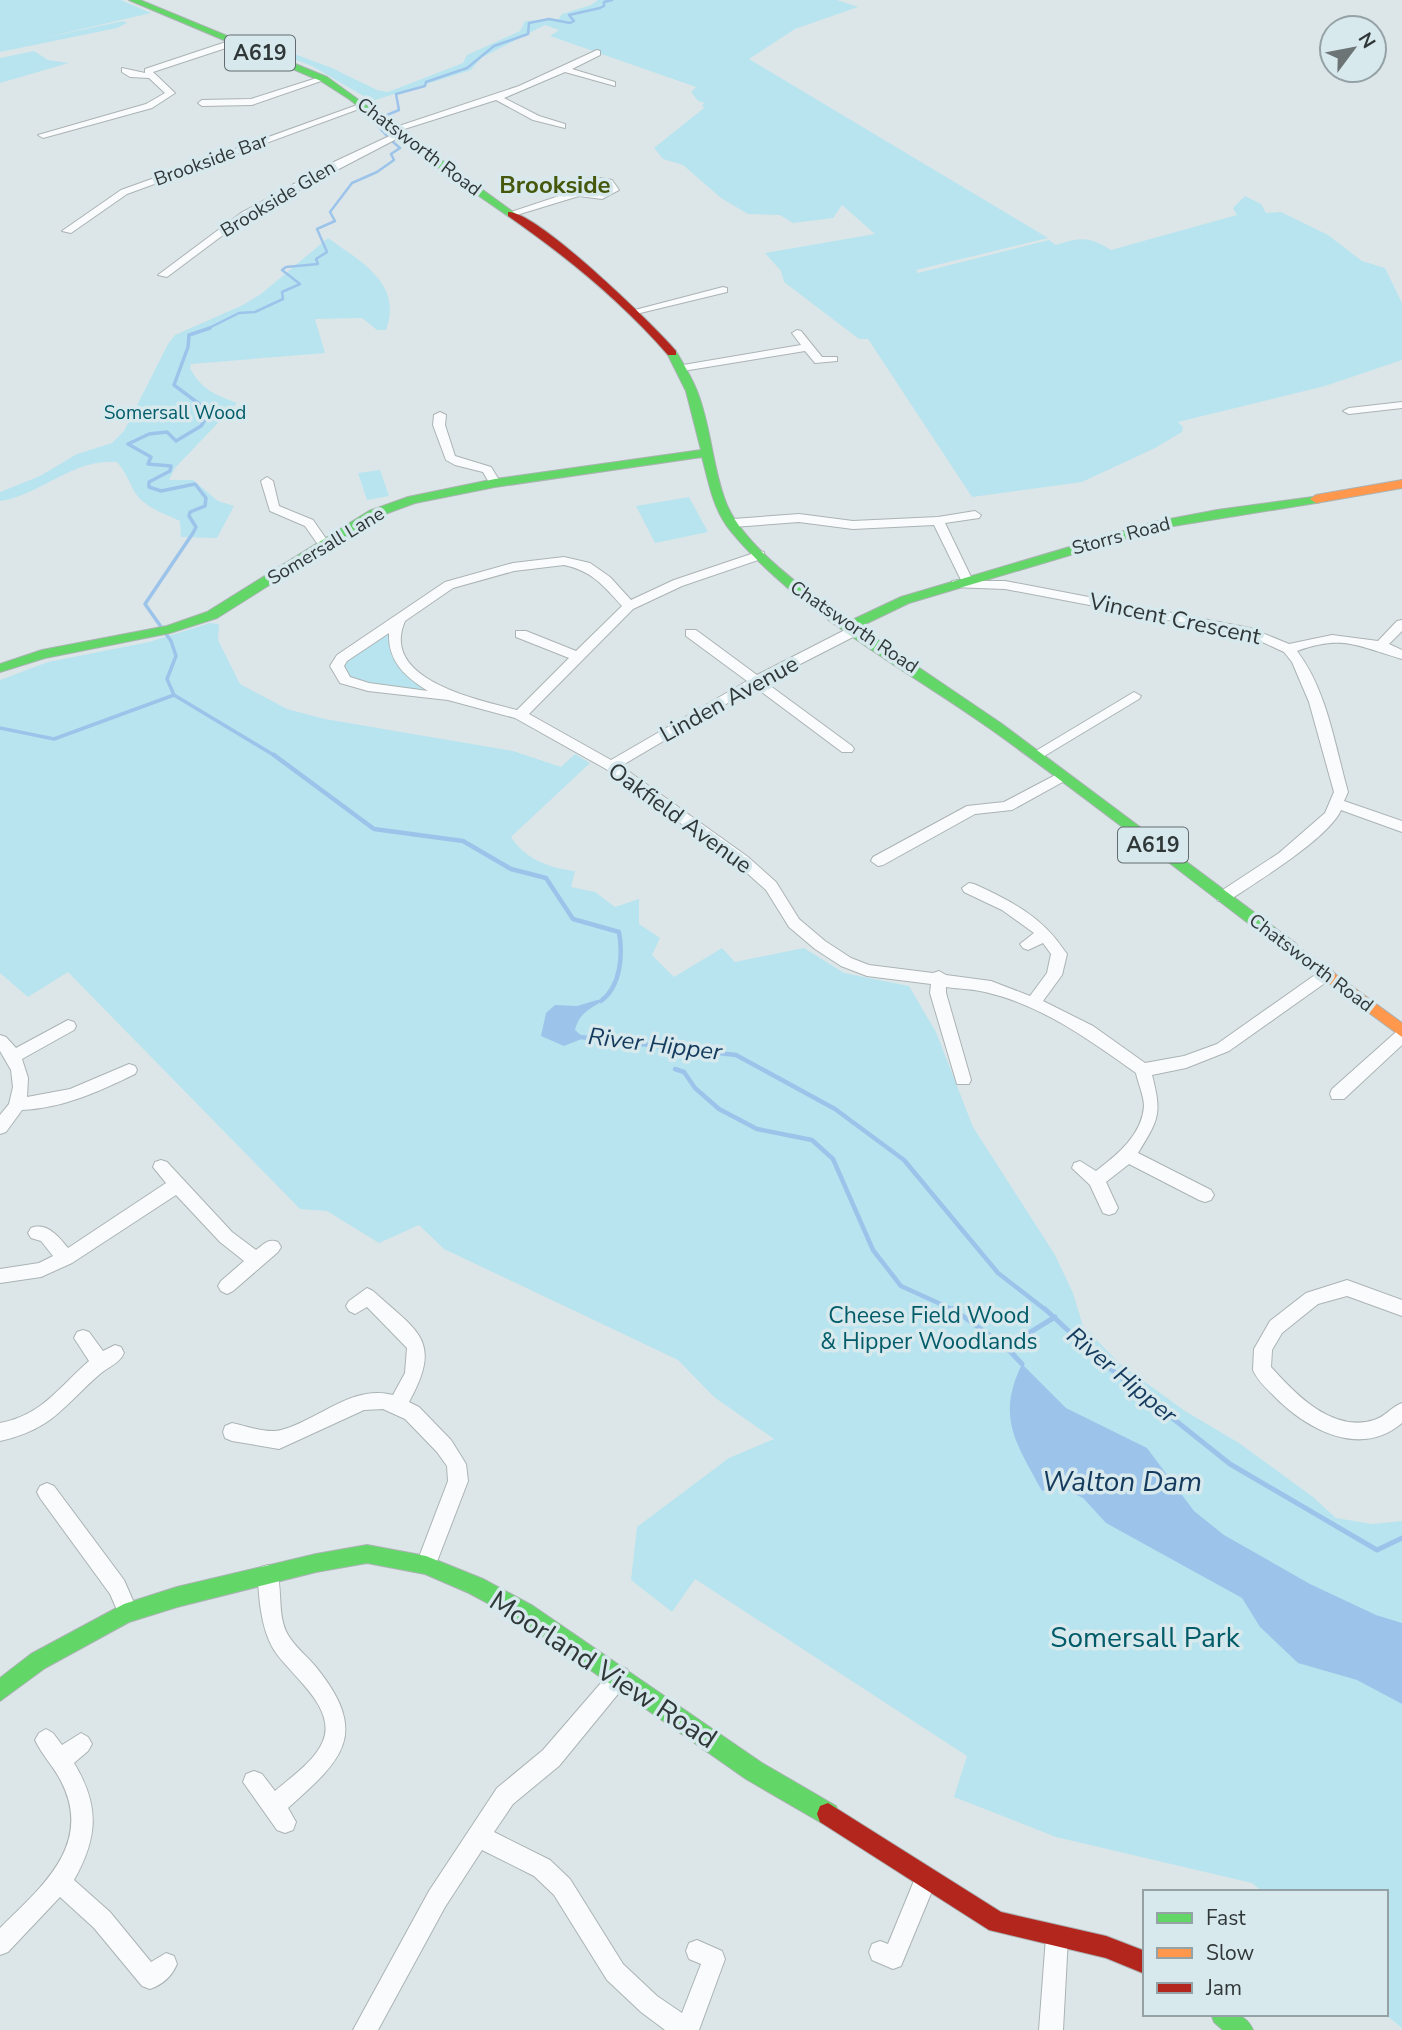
<svg xmlns="http://www.w3.org/2000/svg" width="1402" height="2030" viewBox="0 0 1402 2030" font-family="'Nunito Sans',sans-serif">
	<style>
		.green { fill: #b8e4ef }
		.water { fill: #9cc4ea }
		.lines { fill: none; stroke-linecap: round; stroke-linejoin: round }
		.stream-far3 { stroke: #9cc4ea; stroke-width: 2.5 }
		.stream-far2 { stroke: #9cc4ea; stroke-width: 3.5 }
		.stream-far1 { stroke: #9cc4ea; stroke-width: 4.5 }
		.stream { stroke: #9cc4ea; stroke-width: 5 }
		.street-casing { stroke: #abb3b4; stroke-width: 2 }
		.fast-casing { stroke: #abb3b4; stroke-width: 2 }
		.slow-casing { stroke: #abb3b4; stroke-width: 2 }
		.jam-casing { stroke: #abb3b4; stroke-width: 2 }
		.street { fill: #fafbfc; fill-rule: evenodd }
		.fast { fill: #63d668; fill-rule: evenodd }
		.slow { fill: #ff974d; fill-rule: evenodd }
		.jam { fill: #b3261e; fill-rule: evenodd }
		.labels { text-anchor: middle; dominant-baseline: central; stroke-width: 7; stroke-linejoin: round; paint-order: stroke }
		.far-street-label { font-size: 19px; fill: #303738; stroke: #d7e9ed }
		.far-park-label { font-size: 19px; fill: #015b69; stroke: #d7e9ed }
		.shield { fill: #d7e9ed; stroke: #626c6e; stroke-width: 2 }
		.shield-label { font-size: 21px; font-weight: bold; fill: #303738 }
		.street-label { font-size: 23px; fill: #303738; stroke: #d7e9ed }
		.park-label { font-size: 23px; fill: #015b69; stroke: #d7e9ed }
		.far-district-label { font-size: 24px; font-weight: bold; fill: #45580c; stroke: #d7e9ed }
		.water-label { font-size: 24px; font-style: italic; fill: #143a5d; stroke: #d7e9ed }
		.near-water-label { font-size: 28px; font-style: italic; fill: #143a5d; stroke: #d7e9ed }
		.near-park-label { font-size: 28px; fill: #015b69; stroke: #d7e9ed }
		.near-street-label { font-size: 28px; fill: #303738; stroke: #d7e9ed }
	</style>
	<rect width="100%" height="100%" fill="#dce6e8"/>
	<!-- green -->
	<g class="green">
		<polygon points="0,0 121,0 151,13 43,38 123,21 127,23 117,28 0,52"/>
		<path d="M598,0H837L858,7L795,29L749,59L1048,238L916,270L918,273L1049,240L1056,245C1079,237 1090,236 1111,250L1237,215L1233,208L1245,196L1261,204L1266,213L1281,212L1328,235L1362,261L1385,268L1402,303V360L1325,386L1178,422L1183,427L1182,432L1155,448L1082,482L972,497L868,339H859L784,282L781,271L765,253L875,234L842,205L833,218L793,223L780,215L748,214L721,198L683,165L663,159L654,148L704,108L702,105L705,103L698,101L691,92L696,87L550,36L559,30L545,25L481,58L471,70L372,101L312,66L247,42L251,38L332,68L377,90L388,92L463,63L467,55L520,31L525,21L559,19L562,14L591,5Z"/>
		<polygon points="34,51 48,60 69,63 0,83 0,58"/>
		<path d="M328,238C361,262 403,283 386,330H377L362,318L315,319L325,353L191,364L190,368C201,389 215,395 237,403L175,468L169,480H193L218,501L234,506L217,538L181,537L180,521C165,514 143,507 134,491C128,480 125,471 117,462C73,458 41,495 0,501V492L40,476L77,454L112,443L124,431L168,344L175,335L243,305L261,294Z"/>
		<polygon points="380,470 389,496 367,500 358,473"/>
		<polygon points="689,497 708,532 655,543 636,506"/>
		<path d="M210,623L219,624L218,640L240,684L287,709L325,719L513,751L561,767L575,754L590,763L511,837C526,860 550,868 575,871L571,887L595,892L615,907L639,899V924L660,938L652,955L674,977L722,948L735,962L804,948L844,973L909,986L936,1032L973,1127L1055,1255L1073,1293L1083,1326L1120,1364L1185,1411L1239,1443L1313,1497L1336,1518L1372,1524L1402,1521V2028L1385,2014L1388,1979L1386,1892H1263L1252,1883L1056,1837L954,1797L967,1756L695,1579L672,1612L631,1580L637,1527L729,1458L774,1439L714,1397L678,1360L444,1249L419,1225L379,1243L327,1211L300,1209L68,972L28,997L0,973V680L48,662L149,642Z"/>
		<path d="M390,631C383,662 409,677 433,691L430,694C408,690 350,688 342,667L345,659Z"/>
	</g>
	<!-- water -->
	<g class="water">
		<path d="M597,1000H604C590,1009 579,1013 575,1030L584,1038L564,1046L541,1036L546,1013L555,1005L577,1006Z"/>
		<path d="M1022,1364L1066,1408L1147,1448L1194,1511L1224,1535L1310,1584L1376,1615L1402,1623V1704L1357,1680L1298,1663L1260,1627L1242,1598L1106,1523L1083,1498L1056,1485L1042,1491C1016,1443 996,1417 1022,1364Z"/>
	</g>
	<g class="lines">
		<!-- stream-far3 -->
		<g class="stream-far3">
			<polyline points="387,115 399,110 396,94 425,86 426,82 467,68 494,46 528,34 529,23 549,19 570,23 574,21 569,15 600,8 604,6 604,2 612,0"/>
			<polyline points="373,121 388,137"/>
			<polyline points="205,330 239,313 255,312 283,299 282,292 300,284 282,270 286,267 318,264 316,259 327,252 317,229 335,221 330,212 352,183 377,172 394,160 391,154 400,148 393,142"/>
		</g>
		<!-- stream-far2 -->
		<g class="stream-far2">
			<polyline points="174,695 167,679 176,656 171,641 145,604 193,533 196,527 189,516 190,512 205,506 206,498 195,484 161,491 149,487 149,482 170,471 171,466 148,464 151,457 128,444 149,434 167,432 176,441 201,426 210,412 174,385 188,347 189,335 210,328"/>
			<polyline points="0,728 54,739 174,695 277,757"/>
		</g>
		<!-- stream-far1 -->
		<g class="stream-far1">
			<path d="M274,755L374,829L463,841L511,869L546,878L573,919L619,932C623,955 621,986 601,1001"/>
			<polyline points="580,1037 736,1055 835,1109 904,1160 998,1273 1047,1311"/>
			<polyline points="675,1069 684,1072 695,1088 719,1109 757,1129 812,1140 833,1159 873,1250 901,1286 956,1311"/>
		</g>
		<!-- stream -->
		<g class="stream">
			<polyline points="953,1309 1006,1347 1022,1364"/>
			<polyline points="1045,1309 1102,1362 1230,1464 1377,1550 1402,1538"/>
			<polyline points="1006,1347 1055,1317"/>
		</g>
		<defs>
			<g id="street">
				<polygon points="235,39 239,42 238,44 153,72 175,93 152,108 43,138 38,135 146,104 165,93 149,78 130,77 122,72 122,68 145,73 145,69"/>
				<polygon points="597,50 600,51 600,55 572,69 615,82 615,86 565,72 504,98 539,116 565,124 565,128 533,120 496,100 395,132 387,130 519,86"/>
				<polygon points="320,77 327,79 252,105 202,106 198,103 202,100 251,99"/>
				<polygon points="360,104 367,106 127,194 71,233 62,231 121,190"/>
				<polygon points="396,133 404,135 247,217 167,277 158,275 241,213 336,161"/>
				<path d="M593,177L612,180L619,190L602,199L579,196L510,217L505,214L574,191L576,183ZM594,183L606,184L609,189L601,193L584,191V187Z"/>
				<polygon points="723,287 727,288 727,292 636,314 631,311"/>
				<polygon points="797,330 801,331 822,357 837,357 837,361 815,363 805,351 683,371 678,368 683,365 801,345 792,333"/>
				<polygon points="1402,402 1402,408 1349,414 1343,411 1349,408"/>
				<polygon points="440,412 446,415 445,425 455,456 491,467 501,483 499,486 491,486 483,472 455,465 446,460 433,425 434,415"/>
				<polygon points="267,477 273,481 279,506 313,520 329,543 327,546 319,546 305,526 270,511 261,481"/>
				<path d="M975,511L981,515L979,518L945,523L973,581H1005L1250,628L1289,644L1332,635L1378,641L1397,621L1402,620V631L1389,644L1402,650V659C1359,647 1344,634 1297,651C1327,690 1335,746 1348,792L1344,801L1402,821V832L1341,810C1329,838 1255,883 1228,901H1218L1216,897L1218,893L1279,853L1325,813L1334,792L1309,702L1292,662L1284,652L1247,635L1005,589L952,587V581L961,580L934,525L853,529L799,522L733,527L727,523L733,519L799,514L853,521L938,517Z"/>
				<path d="M760,551L764,552V558L682,586L633,609L529,714L611,760L747,681L686,636V630H696L757,675L843,631H853V637L765,682L852,746L854,749L852,752H842L755,687L621,766L748,857L776,882L799,919L825,941L851,958L869,965L933,973L939,971L946,975L991,981L1030,996L1047,973L1051,954L1043,943L1028,950L1023,948L1020,944L1034,933L1002,910L964,892L962,888L969,883L974,884C1010,900 1042,917 1064,950L1067,954L1062,975L1043,1001L1093,1026L1145,1063L1184,1056L1217,1044L1322,970H1332L1335,974L1332,978L1229,1051L1186,1068L1152,1075C1162,1114 1159,1119 1138,1153L1211,1190L1214,1195L1211,1200L1205,1202L1199,1200L1129,1164L1106,1182L1118,1208L1115,1213L1109,1215L1103,1213L1090,1185L1072,1168L1074,1163L1080,1161L1096,1171C1117,1155 1142,1135 1144,1106C1144,1096 1138,1083 1136,1073C1091,1041 1043,1006 989,993C975,989 960,989 946,987V993L971,1080L969,1084H957L930,993L931,984L867,976L841,966L815,949L789,927L766,890L738,865L606,769L515,718L448,700L368,691L340,683L330,666L337,655L445,582L513,563L564,557L590,563L610,577L631,600L674,580ZM564,565C592,571 603,585 622,606L576,651L526,631H516V637L569,658L517,710C479,700 379,680 405,621L453,588L514,571ZM389,633C388,661 404,676 428,691L369,683L350,677L344,666L347,661Z"/>
				<polygon points="1134,692 1141,696 1139,699 1041,758 1036,760 1029,755"/>
				<polygon points="1063,771 1070,776 1068,779 1012,810 975,814 883,865 878,866 871,861 873,857 967,806 1004,802"/>
				<path d="M68,1020L74,1022L76,1026L74,1030L22,1059L28,1078L27,1097L70,1089L129,1064L135,1066L137,1070L135,1074C98,1092 63,1108 22,1110L6,1132L0,1134V1115L9,1104L13,1087L11,1070L0,1051V1035L6,1037L16,1048Z"/>
				<polygon points="1402,1030 1402,1045 1344,1099 1332,1099 1330,1094 1332,1089 1396,1032"/>
				<path d="M161,1160L167,1162L232,1232L256,1250C264,1244 268,1238 278,1242L281,1247L278,1252L233,1291L227,1294L221,1291L218,1286L221,1281L244,1261L220,1242L176,1195L72,1263L41,1277L0,1283V1269L39,1263L53,1256L41,1241L31,1238L28,1233L31,1228C47,1222 58,1236 68,1248L166,1183L153,1167L155,1162Z"/>
				<path d="M1347,1280L1402,1300V1316L1347,1296L1318,1304L1282,1333L1272,1350L1271,1367C1296,1395 1333,1433 1374,1420C1385,1417 1391,1407 1402,1403V1423C1360,1459 1306,1429 1273,1395C1266,1388 1257,1380 1253,1370L1254,1349L1270,1321L1306,1293Z"/>
				<path d="M367,1288L373,1291C418,1332 443,1340 409,1402L419,1407L451,1440L466,1464L468,1481L433,1572L426,1574L419,1572L416,1565L448,1481L447,1466L437,1452L405,1419L383,1409L364,1410L279,1449L232,1441L225,1438L223,1432L225,1426L232,1423C246,1426 268,1434 281,1430C319,1420 352,1384 393,1395L405,1373L407,1348L367,1307L355,1314L349,1311L346,1306L349,1301Z"/>
				<path d="M83,1330L89,1332L103,1351L115,1345L121,1347L124,1353C120,1363 108,1367 100,1374C62,1407 53,1429 0,1441V1423C42,1415 58,1388 89,1361L74,1338L77,1332Z"/>
				<polygon points="47,1483 54,1486 124,1580 138,1612 135,1619 128,1622 121,1619 110,1594 40,1498 37,1492 40,1486"/>
				<path d="M268,1565L275,1567C284,1588 276,1614 288,1635C295,1647 307,1656 316,1667C370,1734 343,1759 288,1808L296,1822L293,1830L285,1833L277,1830L243,1782L246,1774L254,1771L262,1774L275,1791C291,1777 315,1761 323,1741C337,1707 290,1675 274,1650C266,1637 262,1620 260,1604C259,1592 256,1578 261,1567Z"/>
				<polygon points="620,1666 627,1669 630,1676 627,1683 559,1766 513,1804 494,1832 550,1860 570,1879 623,1964 657,1996 682,2013 701,1964 689,1959 686,1951 689,1943 697,1940 722,1951 725,1959 699,2030 665,2030 641,2012 607,1980 554,1895 534,1876 482,1850 445,1907 378,2030 353,2030 429,1891 497,1788 543,1750 613,1669"/>
				<path d="M46,1729L53,1733L62,1745L81,1733L88,1737L92,1744L88,1751L74,1763C100,1806 98,1837 74,1880L110,1912L151,1962L166,1953L174,1956L177,1964C172,1976 162,1985 150,1989L142,1986L94,1928L60,1897L8,1952L0,1955V1928C41,1887 94,1845 61,1781C54,1767 42,1755 35,1740L39,1733Z"/>
				<polygon points="926,1868 934,1871 937,1879 901,1966 893,1969 872,1960 869,1952 872,1944 880,1941 888,1944 918,1871"/>
				<polygon points="1057,1926 1065,1929 1068,1937 1063,2030 1039,2030 1046,1937 1049,1929"/>
			</g>
			<g id="fast">
				<polygon points="129,0 140,0 327,77 516,214 508,216 427,160 349,99 321,81"/>
				<path d="M672,350L677,353C684,365 692,378 697,391C711,426 712,465 725,500C740,544 812,596 850,621L901,597L1154,522L1217,510L1320,496V502L1316,503L1161,528L909,603L859,627L1002,724L1295,943L1298,947L1295,951H1285C1187,877 1091,801 992,730C906,669 797,612 730,530C713,509 709,483 702,457L495,487L415,503L377,517L217,618L170,633L45,658L0,672V664L42,650L167,626L207,612L369,511L408,497L495,479L701,450L686,391L667,353Z"/>
				<polygon points="367,1545 426,1556 483,1579 533,1606 762,1763 836,1806 839,1814 836,1822 828,1825 820,1822 746,1779 519,1620 469,1593 425,1574 367,1563 316,1572 177,1607 129,1622 45,1668 0,1701 0,1678 31,1654 124,1604 177,1587 316,1554"/>
				<path d="M1211,2014C1229,2014 1245,2011 1253,2030H1223L1214,2022Z"/>
			</g>
			<g id="slow">
				<polygon points="1402,480 1402,488 1316,503 1310,499 1316,495"/>
				<polygon points="1290,941 1402,1023 1402,1037 1285,951 1282,947"/>
			</g>
			<g id="jam">
				<path d="M508,212C536,210 654,325 676,351V355H668C621,301 567,257 508,216Z"/>
				<polygon points="828,1803 1001,1912 1106,1936 1145,1951 1145,1974 1106,1958 989,1930 820,1822 817,1814 820,1806"/>
			</g>
		</defs>
		<!-- street casing -->
		<use href="#street" class="street-casing"/>
		<!-- fast casing -->
		<use href="#fast" class="fast-casing"/>
		<!-- slow casing -->
		<use href="#slow" class="slow-casing"/>
		<!-- jam casing -->
		<use href="#jam" class="jam-casing"/>
		<!-- street -->
		<use href="#street" class="street"/>
		<!-- fast -->
		<use href="#fast" class="fast"/>
		<!-- slow -->
		<use href="#slow" class="slow"/>
		<!-- jam -->
		<use href="#jam" class="jam"/>
	</g>
	<g class="labels">
		<!-- far-street labels -->
		<g class="far-street-label">
			<text transform="translate(419 147) rotate(37)">Chatsworth Road</text>
			<text transform="translate(211 160) rotate(-20)">Brookside Bar</text>
			<text transform="translate(278 199) rotate(-31)">Brookside Glen</text>
			<text transform="translate(1121 536) rotate(-15)">Storrs Road</text>
			<text transform="translate(326 546) rotate(-31)">Somersall Lane</text>
			<text transform="translate(854 627) rotate(34)">Chatsworth Road</text>
			<text transform="translate(1311 963) rotate(37)">Chatsworth Road</text>
		</g>
		<!-- far-park labels -->
		<g class="far-park-label">
			<text x="175" y="413">Somersall Wood</text>
		</g>
		<!-- shield labels -->
		<g class="shield">
			<rect x="225" y="35.5" width="70" height="35" rx="5"/>
			<rect x="1118" y="827.5" width="70" height="35" rx="5"/>
		</g>
		<g class="shield-label">
			<text x="260" y="53">A619</text>
			<text x="1153" y="845">A619</text>
		</g>
		<!-- street labels -->
		<g class="street-label">
			<text transform="translate(1175 619) rotate(12)">Vincent Crescent</text>
			<text transform="translate(729 699) rotate(-29)">Linden Avenue</text>
			<text transform="translate(680 818) rotate(36)">Oakfield Avenue</text>
		</g>
		<!-- park labels -->
		<g class="park-label">
			<text x="929" y="1315">Cheese Field Wood<tspan x="929" dy="26">&amp; Hipper Woodlands</tspan></text>
		</g>
		<!-- far-district labels -->
		<g class="far-district-label">
			<text x="555" y="185">Brookside</text>
		</g>
		<!-- water labels -->
		<g class="water-label">
			<text transform="translate(655 1044) rotate(7)">River Hipper</text>
			<text transform="translate(1122 1375) rotate(40)">River Hipper</text>
		</g>
		<!-- near-water labels -->
		<g class="near-water-label">
			<text x="1122" y="1482">Walton Dam</text>
		</g>
		<!-- near-park labels -->
		<g class="near-park-label">
			<text x="1145" y="1638">Somersall Park</text>
		</g>
		<!-- near-street labels -->
		<g class="near-street-label">
			<text transform="translate(603 1670) rotate(33)">Moorland View Road</text>
		</g>
	</g>
	<!-- legend -->
	<rect x="1143" y="1890" width="245" height="126" fill="#d7e9ed" stroke="#94a2a5" stroke-width="2"/>
	<rect x="1157" y="1913" width="35" height="10" fill="#63d668" stroke="#94a2a5" stroke-width="2"/>
	<text x="1206" y="1925" font-size="21" fill="#303738">Fast</text>
	<rect x="1157" y="1948" width="35" height="10" fill="#ff974d" stroke="#94a2a5" stroke-width="2"/>
	<text x="1206" y="1960" font-size="21" fill="#303738">Slow</text>
	<rect x="1157" y="1983" width="35" height="10" fill="#b3261e" stroke="#94a2a5" stroke-width="2"/>
	<text x="1206" y="1995" font-size="21" fill="#303738">Jam</text>
	<!-- north arrow -->
	<g transform="translate(1353 49) rotate(58)"><circle r="33" fill="#d7e9ed" stroke="#94a2a5" stroke-width="2"/>
	<path d="M0-5L12 26L0 18L-12 26Z" fill="#6c7476"/>
	<text y="-10" font-size="19" font-weight="bold" text-anchor="middle" fill="#303738">N</text>
	</g>
</svg>
